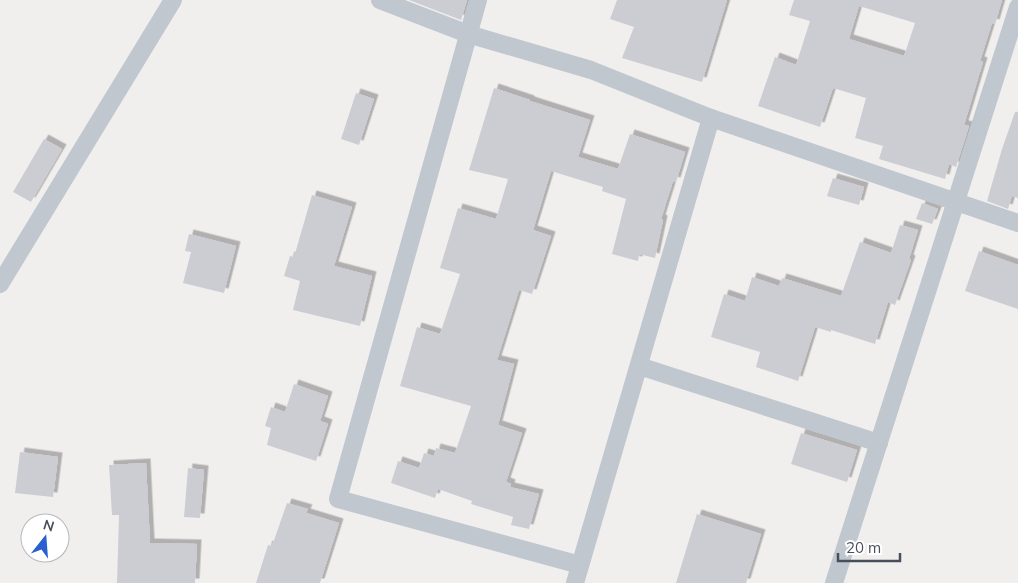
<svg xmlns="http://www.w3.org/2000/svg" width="1018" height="583" viewBox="0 0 1018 583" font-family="Mulish,sans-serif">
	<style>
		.building { fill: #cccdd3; fill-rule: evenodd; filter: url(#shadow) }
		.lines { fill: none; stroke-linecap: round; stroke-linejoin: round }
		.street { stroke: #c0c7cf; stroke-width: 18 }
	</style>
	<defs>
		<filter id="shadow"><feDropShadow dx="4.5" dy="-4.5" stdDeviation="0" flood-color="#0004"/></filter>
	</defs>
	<rect width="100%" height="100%" fill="#f1efee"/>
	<!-- building -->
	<g class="building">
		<polygon points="409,0 467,0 461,20"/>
		<polygon points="617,0 727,0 702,82 622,58 634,27 610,19"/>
		<path d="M794,0H1002L995,24L992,23L980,61L983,62L964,125L969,126L956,167L949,164L945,179L879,159L883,146L855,138L866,98L833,88L820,127L758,106L775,57L796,65L810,21L789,15ZM859,6L915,23L904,56L849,39Z"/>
		<polygon points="494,88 530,100 530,101 590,120 578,157 618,169 630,134 685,152 676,182 673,181 661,219 663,220 655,258 639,254 638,261 612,254 626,199 602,191 603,187 551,171 533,230 551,236 532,294 519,290 497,360 514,364 498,425 522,433 506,482 511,484 510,487 539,494 529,529 511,525 513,517 471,504 472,501 438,489 435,498 391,483 398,461 419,468 424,453 434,456 436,448 455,453 471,406 400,386 417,327 440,334 460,274 440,268 458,208 496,219 508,179 469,170"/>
		<polygon points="356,93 374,99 359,145 341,139"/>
		<polygon points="1015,112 1018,112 1018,198 1012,196 1008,209 987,201 1002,149"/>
		<polygon points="44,139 62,149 31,202 13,192"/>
		<polygon points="833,178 864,187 859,205 827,196"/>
		<polygon points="312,195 352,207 334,266 372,276 360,326 293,310 300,281 284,276 290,256 294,257"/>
		<polygon points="922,203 938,209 932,224 916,219"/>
		<polygon points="900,225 918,230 909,259 911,260 895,305 888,302 875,344 831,330 831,332 815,327 798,381 756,367 760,352 711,337 724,294 745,301 752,277 779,286 782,278 841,296 860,242 891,253"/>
		<polygon points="189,234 236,246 224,293 183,283 191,252 185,251"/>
		<polygon points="979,251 1018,265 1018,309 965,291"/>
		<polygon points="294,384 328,396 320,421 328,424 316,461 267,445 271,428 265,426 271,407 285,412"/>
		<polygon points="801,433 857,450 847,482 791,464"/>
		<polygon points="20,452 58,457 53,497 15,493"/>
		<polygon points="146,463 150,543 197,544 195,583 117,583 119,515 112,515 109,465"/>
		<polygon points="188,468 204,470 200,518 184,517"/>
		<polygon points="287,503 308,509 306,513 339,523 320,583 256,583 268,545 272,546"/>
		<polygon points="697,514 761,534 746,583 676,583"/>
	</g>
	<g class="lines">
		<!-- street -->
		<g class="street">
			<polyline points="380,0 468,34 591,70 711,118 1018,223"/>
			<polyline points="478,0 338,499 580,565"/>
			<polyline points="0,284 173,0"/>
			<polyline points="639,366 879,443"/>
			<polyline points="575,583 711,118"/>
			<polyline points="834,583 1018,7"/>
		</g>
	</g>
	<!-- north arrow -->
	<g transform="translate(45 538) rotate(17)"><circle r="24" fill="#ffffff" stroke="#b6b9bd"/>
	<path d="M0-4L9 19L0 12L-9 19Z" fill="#295fd0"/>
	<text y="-8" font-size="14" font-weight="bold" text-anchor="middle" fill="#484f5a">N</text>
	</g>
	<!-- scale -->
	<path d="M838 553v8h62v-8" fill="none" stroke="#484f5a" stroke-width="2.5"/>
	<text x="846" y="553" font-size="15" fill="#484f5a" stroke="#ffffff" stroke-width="4" paint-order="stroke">20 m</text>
</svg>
